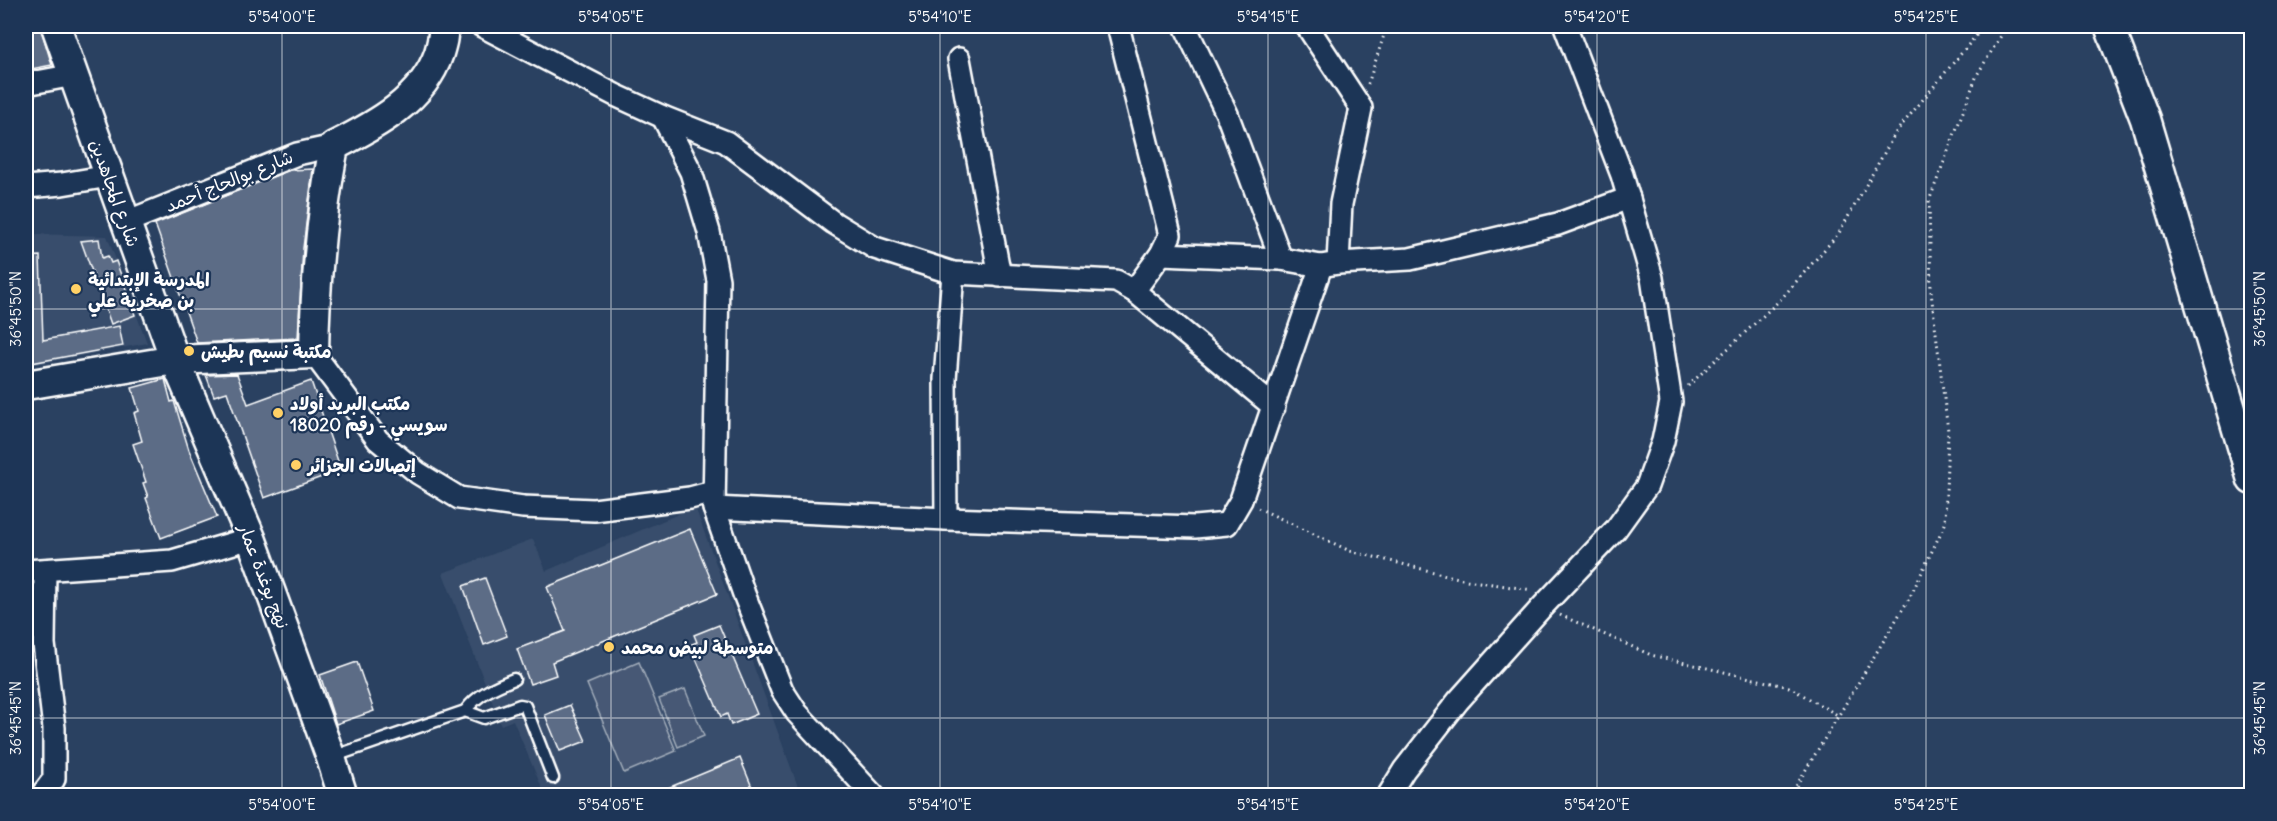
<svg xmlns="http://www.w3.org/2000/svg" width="2277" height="821" viewBox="0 0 2277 821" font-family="Delius,'Playpen Sans Arabic',sans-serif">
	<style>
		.built { fill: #394e6c }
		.green { fill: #465975; stroke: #a2acba; stroke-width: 1.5 }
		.building { fill: #5b6c86; stroke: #fff; stroke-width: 1.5 }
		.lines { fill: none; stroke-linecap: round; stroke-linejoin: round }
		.lane-casing { stroke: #fff; stroke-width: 15 }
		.street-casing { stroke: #fff; stroke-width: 26 }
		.secondary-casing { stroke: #fff; stroke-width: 33 }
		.path { stroke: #fff; stroke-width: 3; stroke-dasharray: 1.5 4.5; stroke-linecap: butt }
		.lane { stroke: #1d3557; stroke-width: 10 }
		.street { stroke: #1d3557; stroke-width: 21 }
		.secondary { stroke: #1d3557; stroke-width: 28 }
		.ticks { fill: none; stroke: #fff; stroke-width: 1.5; stroke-opacity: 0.45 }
		.poi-dot { fill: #ffd166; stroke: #1d3557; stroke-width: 2 }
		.labels { text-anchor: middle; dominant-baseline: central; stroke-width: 4.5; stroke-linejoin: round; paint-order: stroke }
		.street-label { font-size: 18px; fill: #fff; stroke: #1d3557 }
		.poi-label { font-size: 18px; font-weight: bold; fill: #fff; stroke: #1d3557; text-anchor: start }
		.neatline { fill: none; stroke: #fff; stroke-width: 2 }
		.ticks-label { font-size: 15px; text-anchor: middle; fill: #fff }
	</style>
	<rect width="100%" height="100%" fill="#2a4161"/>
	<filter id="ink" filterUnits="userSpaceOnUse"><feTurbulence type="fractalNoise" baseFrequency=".0167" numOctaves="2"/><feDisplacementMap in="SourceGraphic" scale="12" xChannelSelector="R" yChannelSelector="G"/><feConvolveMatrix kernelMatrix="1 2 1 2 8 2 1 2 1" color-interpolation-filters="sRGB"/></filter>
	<g filter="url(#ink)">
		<!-- built -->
		<g class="built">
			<polygon points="26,234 107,236 147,343 26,366"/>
			<polygon points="695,507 801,795 545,795 513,720 501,725 443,573 533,539 546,571"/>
		</g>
		<!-- green -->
		<g class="green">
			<polygon points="639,662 676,751 624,773 587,684"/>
			<polygon points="685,689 704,736 678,747 659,699"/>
		</g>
		<!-- building -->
		<g class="building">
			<polygon points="26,26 40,26 52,65 26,70"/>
			<polygon points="313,169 303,248 298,338 197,343 155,224 290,170"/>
			<polygon points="99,239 102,258 108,256 111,263 116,261 135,315 111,324 81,241"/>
			<polygon points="40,256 43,340 119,326 123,346 26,364 26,257"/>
			<polygon points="237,374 248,404 311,381 341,470 264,498 227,392 214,396 206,375"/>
			<polygon points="165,379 171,402 174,401 189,450 217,517 161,538 146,498 148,497 143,483 146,482 133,444 142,441 134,413 139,411 132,388"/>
			<polygon points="690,529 717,594 552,662 556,675 530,684 517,649 565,631 547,587"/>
			<polygon points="485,578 507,636 484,645 463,586"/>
			<polygon points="719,625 757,714 731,725 727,714 721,717 690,645 697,642 694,635"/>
			<polygon points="357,662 374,711 336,724 320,675"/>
			<polygon points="570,705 586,741 560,751 545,715"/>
			<polygon points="740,758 754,792 745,795 651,795"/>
		</g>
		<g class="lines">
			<defs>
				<g id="lane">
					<polyline points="465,711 484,718 520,705 525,706 553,778"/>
					<path d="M332,757L465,711C478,694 494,687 514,679"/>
				</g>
				<g id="street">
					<polyline points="482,26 615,95 663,117 726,142 834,223 875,248 953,273 1116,281 1134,291 1274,407"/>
					<polyline points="1118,26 1170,235 1161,254 1134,291"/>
					<polyline points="959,59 1000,276"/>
					<polyline points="26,84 74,75"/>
					<polyline points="663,117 691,172 709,232 718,280 714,508 744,594 782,690 797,713 874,796"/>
					<polyline points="26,187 62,184 109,176"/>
					<polyline points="126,222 297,154 334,146"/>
					<polyline points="1161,254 1281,259 1227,114 1185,26"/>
					<polyline points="1281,259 1321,266 1338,263 1341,204 1361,108 1307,26"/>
					<polyline points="1338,263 1410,259 1558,224 1629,198"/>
					<polyline points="314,354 378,440 418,473 459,498 523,507 594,510 690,498 713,492"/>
					<polyline points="714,508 946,519 1195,527 1227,524 1241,500 1321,266"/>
					<polyline points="946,519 945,379 953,273"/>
					<polyline points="26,571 172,561 251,538"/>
					<polyline points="41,796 54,779 54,728 44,644 45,570"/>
					<polyline points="1388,796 1404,770 1458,701 1542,607 1616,529 1647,486 1663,441 1671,402 1652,278 1622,175 1565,26"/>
				</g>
				<g id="secondary">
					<polyline points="56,26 175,360 251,538 331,758 343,796"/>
					<polyline points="2109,26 2145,119 2252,480"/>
					<path d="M26,385L175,360L314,354C315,285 321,214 334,146C376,125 423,100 439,53C442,43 444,36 443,26"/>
				</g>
			</defs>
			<!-- lane casing -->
			<use href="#lane" class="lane-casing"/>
			<!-- street casing -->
			<use href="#street" class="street-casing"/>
			<!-- secondary casing -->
			<use href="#secondary" class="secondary-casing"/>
			<!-- path -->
			<g class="path">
				<polyline points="1368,84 1387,26"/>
				<polyline points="1688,386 1781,299 1839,233 1896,132 1984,26"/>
				<polyline points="1258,508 1350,551 1466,580 1532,590"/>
				<polyline points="1560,615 1651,655 1789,687 1839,716"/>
				<polyline points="1790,796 1910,597 1945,524 1948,431 1931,292 1929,201 1977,75 2007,26"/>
			</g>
			<!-- lane -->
			<use href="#lane" class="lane"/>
			<!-- street -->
			<use href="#street" class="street"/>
			<!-- secondary -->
			<use href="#secondary" class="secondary"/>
		</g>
	</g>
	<!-- ticks -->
	<path class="ticks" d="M282,26V796M611,26V796M940,26V796M1268,26V796M1597,26V796M1926,26V796M26,309H2252M26,718H2252"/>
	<!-- markers -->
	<g class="poi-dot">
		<circle cx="76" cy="289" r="6"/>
		<circle cx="189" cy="351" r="6"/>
		<circle cx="278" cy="413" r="6"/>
		<circle cx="296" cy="465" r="6"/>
		<circle cx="609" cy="647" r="6"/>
	</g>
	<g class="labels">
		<!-- street labels -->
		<g class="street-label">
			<text transform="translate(229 181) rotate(-22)">شارع بوالحاج أحمد</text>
			<text transform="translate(115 193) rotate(70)">شارع المجاهدين</text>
			<text transform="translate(264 576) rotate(69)">نهج بوغدة عمار</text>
		</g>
		<!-- poi labels -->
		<g class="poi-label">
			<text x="88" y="279">المدرسة الإبتدائية<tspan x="88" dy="21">بن صخرية علي</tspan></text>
			<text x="201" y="351">مكتبة نسيم بطيش</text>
			<text x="290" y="403">مكتب البريد أولاد<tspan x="290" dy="21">سويسي - رقم 18020</tspan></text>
			<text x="308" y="465">إتصالات الجزائر</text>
			<text x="621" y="647">متوسطة لبيض محمد</text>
		</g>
	</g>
	<!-- margin -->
	<rect width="2277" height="821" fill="none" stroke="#1d3557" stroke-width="66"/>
	<rect x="33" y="33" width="2211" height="755" class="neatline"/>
	<g class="ticks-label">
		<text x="282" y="22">5°54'00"E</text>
		<text x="611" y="22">5°54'05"E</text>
		<text x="940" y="22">5°54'10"E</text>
		<text x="1268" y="22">5°54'15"E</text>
		<text x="1597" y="22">5°54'20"E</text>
		<text x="1926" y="22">5°54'25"E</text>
		<text transform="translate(16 309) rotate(-90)" y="5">36°45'50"N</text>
		<text transform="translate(2260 309) rotate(-90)" y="5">36°45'50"N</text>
		<text transform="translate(16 718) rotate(-90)" y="5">36°45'45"N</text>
		<text transform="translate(2260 718) rotate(-90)" y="5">36°45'45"N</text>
		<text x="282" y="810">5°54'00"E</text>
		<text x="611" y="810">5°54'05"E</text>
		<text x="940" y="810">5°54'10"E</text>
		<text x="1268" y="810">5°54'15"E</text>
		<text x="1597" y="810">5°54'20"E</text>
		<text x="1926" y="810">5°54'25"E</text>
	</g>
</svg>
